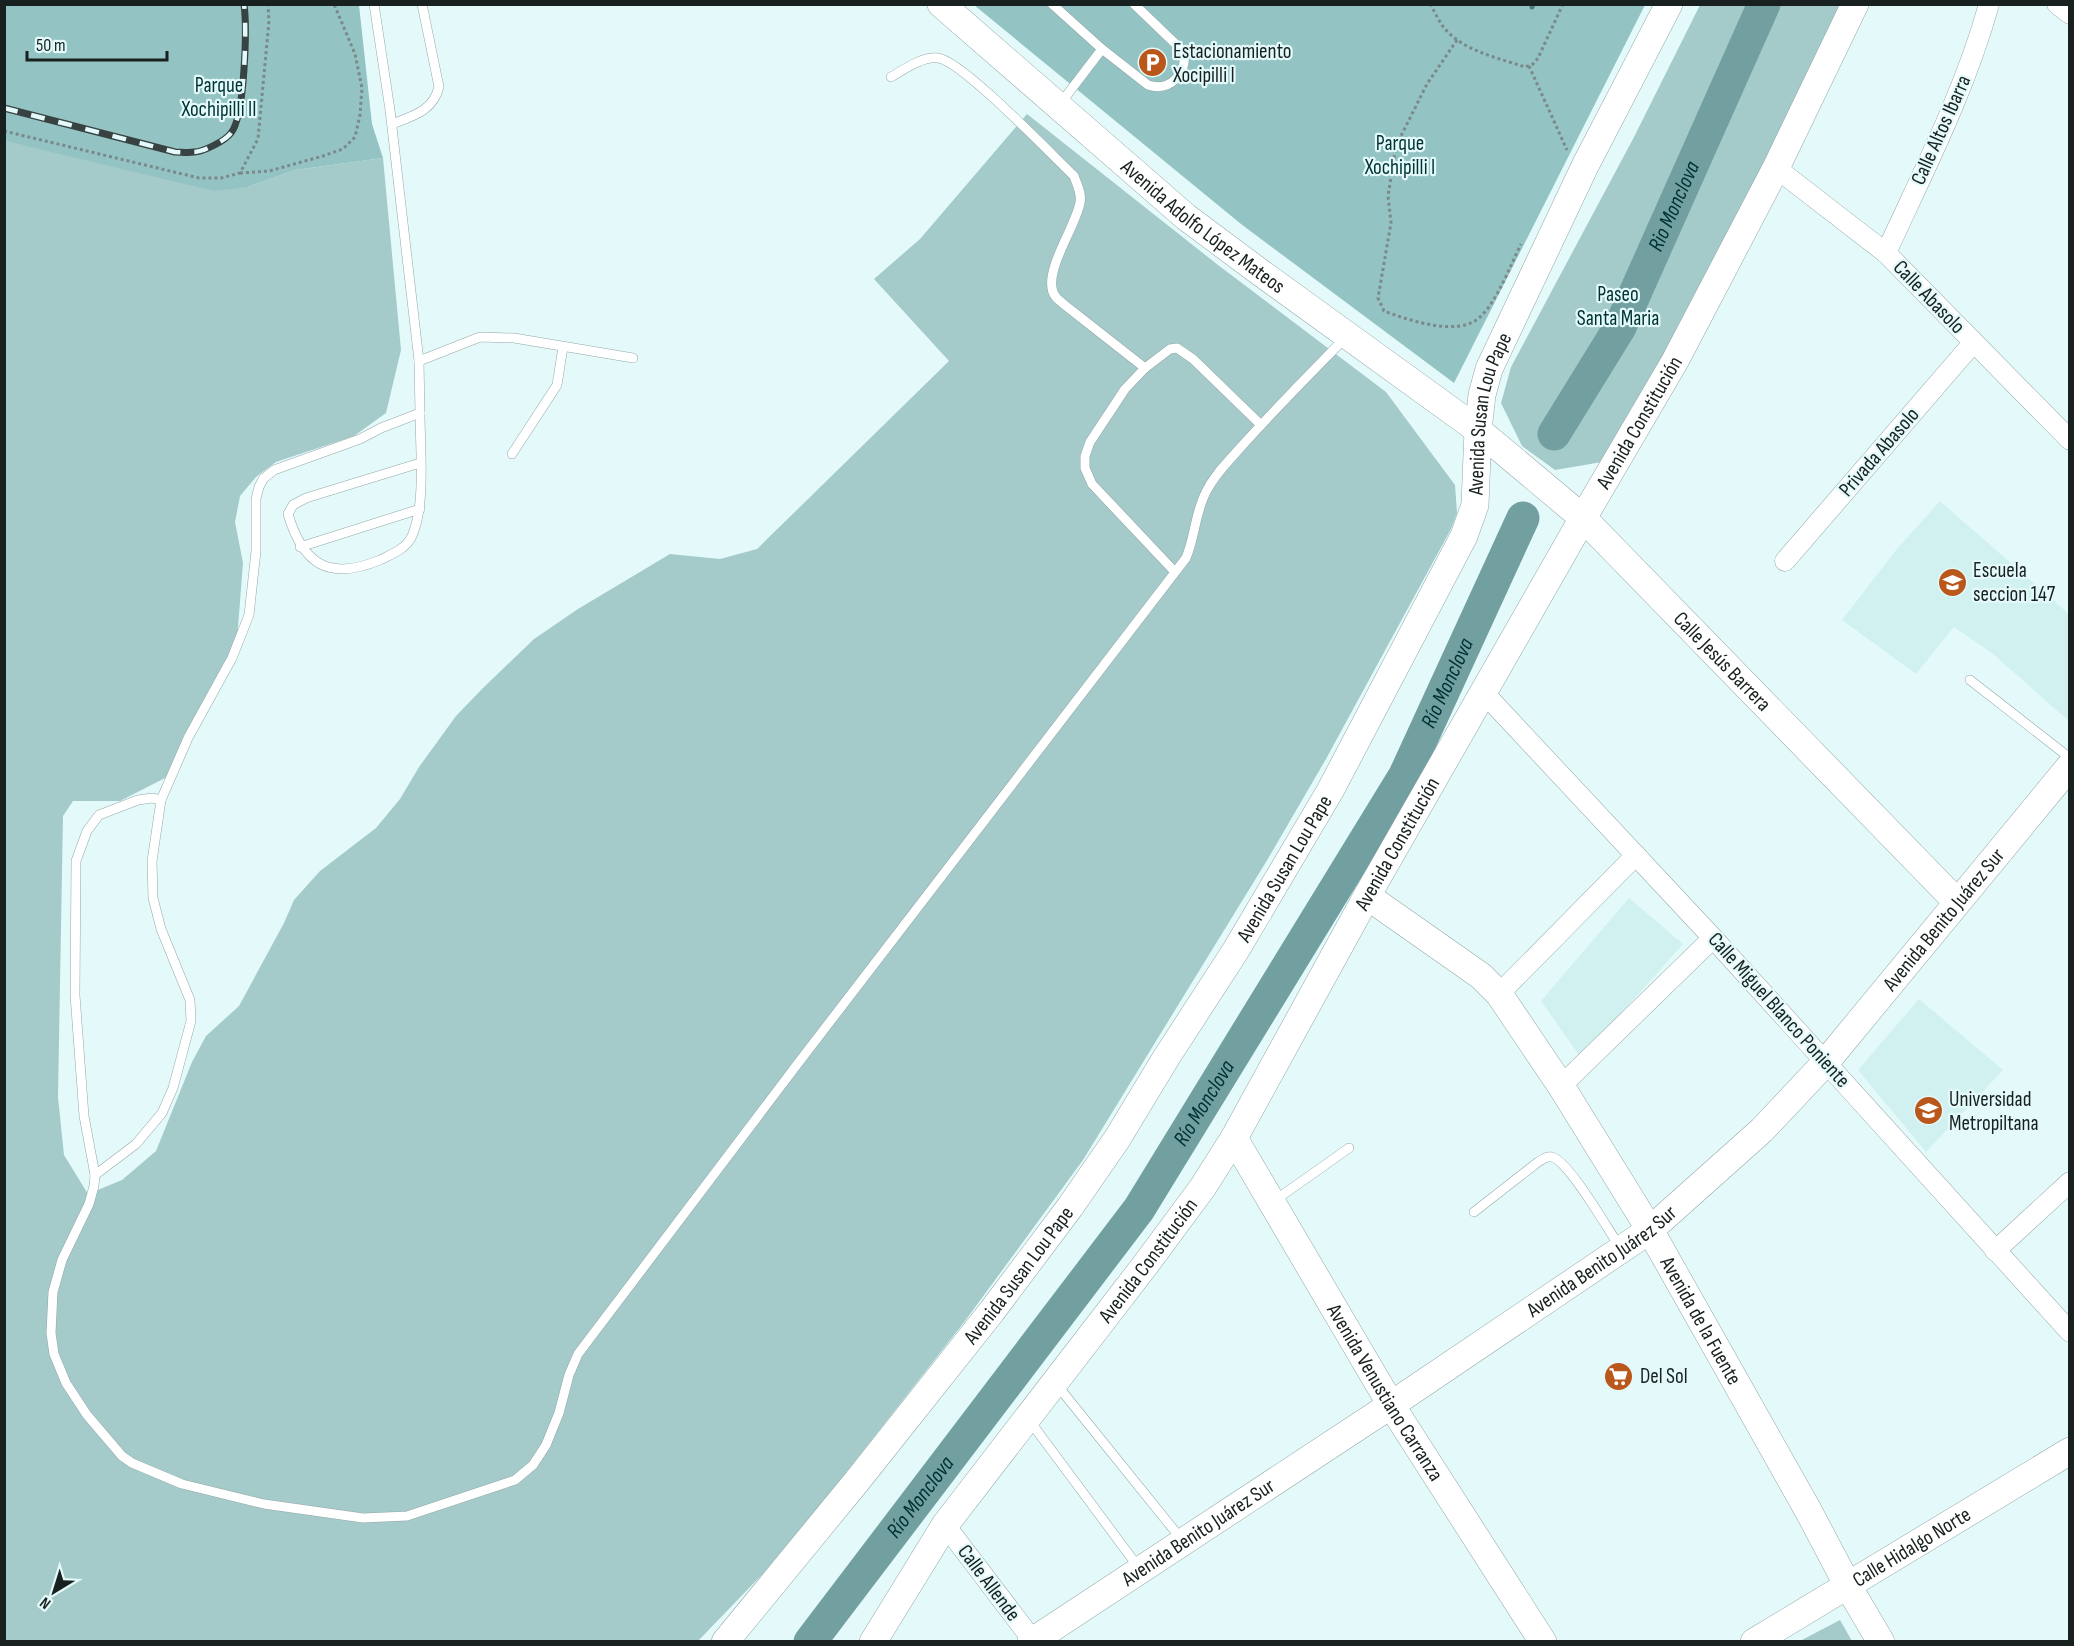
<svg xmlns="http://www.w3.org/2000/svg" width="2074" height="1646" viewBox="0 0 2074 1646" font-family="'Sofia Sans Condensed',sans-serif">
	<style>
		.built { fill: #d1f1f1 }
		.green { fill: #a5caca }
		.forest { fill: #94c3c3 }
		.lines { fill: none; stroke-linecap: round; stroke-linejoin: round }
		.stream { stroke: #577a7a; stroke-width: 5 }
		.river { stroke: #72a0a1; stroke-width: 33 }
		.lane-casing { stroke: #93a7a8; stroke-width: 10 }
		.street-casing { stroke: #93a7a8; stroke-width: 21 }
		.secondary-casing { stroke: #93a7a8; stroke-width: 28 }
		.path { stroke: #7a8989; stroke-width: 3; stroke-dasharray: 3 3; stroke-linecap: butt }
		.lane { stroke: #fff; stroke-width: 9 }
		.street { stroke: #fff; stroke-width: 20 }
		.secondary { stroke: #fff; stroke-width: 27 }
		.rail-casing { stroke: #384242; stroke-width: 7 }
		.rail { stroke: #e4fafa; stroke-width: 4.5; stroke-dasharray: 14; stroke-linecap: butt }
		.labels { text-anchor: middle; dominant-baseline: central; stroke-width: 4.5; stroke-linejoin: round; paint-order: stroke }
		.poi-label { font-size: 21px; fill: #182020; stroke: #e4fafa; text-anchor: start }
		.park-label { font-size: 21px; fill: #013133; stroke: #e4fafa }
		.street-label { font-size: 21px; fill: #182020; stroke: #e4fafa }
		.water-label { font-size: 22px; font-style: italic; fill: #003031; stroke: #e4fafa }
	</style>
	<rect width="100%" height="100%" fill="#e4fafa"/>
	<!-- built -->
	<g class="built">
		<polygon points="1940,501 2069,614 2069,721 1993,654 1954,627 1916,674 1842,620 1896,550"/>
		<polygon points="1629,898 1683,944 1581,1058 1541,1001"/>
		<polygon points="1919,999 2003,1070 1926,1152 1858,1070"/>
	</g>
	<!-- green -->
	<g class="green">
		<polygon points="1700,5 1844,5 1675,340 1602,462 1555,470 1522,446 1501,403 1511,367 1633,139"/>
		<polygon points="1027,114 1218,265 1386,392 1455,485 1457,513 1451,529 1326,759 1266,862 1083,1160 965,1321 796,1536 774,1562 698,1641 5,1642 5,141 63,154 248,187 295,170 383,158 401,350 386,413 354,436 276,462 256,477 240,496 235,522 243,563 237,640 167,777 120,801 73,801 63,816 58,1097 64,1155 88,1194 122,1180 156,1151 192,1062 206,1036 239,1006 284,923 294,900 320,871 376,828 400,799 419,767 456,716 482,689 534,639 578,609 670,554 720,559 757,549 949,361 874,279 920,239"/>
		<polygon points="1840,1620 1852,1641 1800,1641"/>
	</g>
	<!-- forest -->
	<g class="forest">
		<polygon points="5,4 359,5 372,124 383,158 295,170 248,187 214,191 5,141"/>
		<polygon points="974,5 1645,5 1454,383 1241,224"/>
	</g>
	<g class="lines">
		<!-- stream -->
		<polyline class="stream" points="1532,7 1533,4"/>
		<!-- river -->
		<g class="river">
			<path id="s1" d="M1554,434L1620,327L1764,4"/>
			<path id="s2" d="M810,1642L1139,1209L1405,775L1523,518"/>
		</g>
		<defs>
			<g id="lane">
				<path d="M374,4L390,110L419,361L420,413L381,428L360,439L274,470L263,479L259,487L256,499V551L249,615L232,658L188,738L161,800L152,798L138,800L99,815L87,831L76,861L75,995L84,1116L95,1175L94,1186L89,1204L62,1260L53,1292L51,1333L54,1354L66,1383L87,1415L122,1456L132,1463L182,1484L264,1504L363,1518L407,1516L515,1480L533,1465L546,1445L559,1413L569,1375L578,1354L799,1062L1186,558C1195,537 1195,513 1206,492C1214,475 1228,462 1240,448C1274,410 1310,374 1346,337"/>
				<polyline points="1052,4 1102,49 1060,104"/>
				<path d="M1102,49L1148,85C1170,92 1187,74 1184,52L1134,4"/>
				<path d="M891,77C903,70 923,56 938,58C961,60 1052,155 1074,176C1077,185 1082,193 1080,203C1075,227 1048,265 1052,288C1053,297 1060,301 1066,306L1145,368"/>
				<path d="M392,124C413,116 433,111 439,87L422,4"/>
				<polyline points="419,361 480,337 514,338 633,358"/>
				<path d="M420,413C420,449 426,504 412,536C406,549 392,554 380,560C329,581 303,565 288,514L293,505L306,498L420,463"/>
				<polyline points="512,454 557,385 563,347"/>
				<polyline points="300,547 420,509"/>
				<polyline points="1175,572 1092,484 1085,468 1085,456 1090,442 1125,389 1145,368 1170,349 1177,348 1193,359 1261,425"/>
				<polyline points="1970,680 2070,758"/>
				<polyline points="95,1175 136,1144 162,1113 173,1088 191,1021 190,1000 161,929 153,898 152,861 161,800"/>
				<polyline points="1274,1201 1349,1148"/>
				<path d="M1474,1212L1538,1162C1543,1159 1547,1156 1552,1157C1569,1161 1608,1230 1620,1247"/>
				<polyline points="1057,1385 1182,1540"/>
				<polyline points="1029,1420 1139,1568"/>
			</g>
			<g id="street">
				<polyline points="2057,4 2070,14"/>
				<polyline points="1776,168 1886,253 2070,440"/>
				<path d="M1886,253C1923,172 1965,91 1989,4"/>
				<polyline points="1785,561 1973,343"/>
				<polyline points="1484,693 1713,938 2070,1332"/>
				<polyline points="1499,994 1636,855"/>
				<polyline points="1561,1086 1713,938"/>
				<polyline points="1995,1251 2070,1182"/>
				<polyline points="945,1525 1034,1642"/>
			</g>
			<g id="secondary">
				<path id="s3" d="M941,4L1186,217L1257,270L1478,430L1583,518L1957,902"/>
				<path id="s4" d="M1367,896L1481,976L1499,994L1561,1086L1650,1230L1809,1512L1848,1586L1881,1642"/>
				<path id="s5" d="M1234,1138L1391,1405L1543,1642"/>
				<path id="s6" d="M725,1642L857,1481L992,1311L1070,1207L1117,1139L1166,1058L1236,950L1330,791L1464,536L1475,505L1478,430L1482,395L1489,369L1585,166L1669,4"/>
				<path id="s7" d="M873,1642L945,1525L1146,1264L1203,1187L1234,1138L1367,896L1583,518L1675,361L1776,168L1855,4"/>
				<path id="s8" d="M1031,1642L1391,1405L1650,1230L1762,1130L1826,1062L2070,766"/>
				<path id="s9" d="M1754,1642L2070,1451"/>
			</g>
		</defs>
		<!-- lane casing -->
		<use href="#lane" class="lane-casing"/>
		<!-- street casing -->
		<use href="#street" class="street-casing"/>
		<!-- secondary casing -->
		<use href="#secondary" class="secondary-casing"/>
		<!-- path -->
		<g class="path">
			<path d="M1430,4C1435,12 1439,22 1445,29C1464,51 1498,58 1525,67L1533,64L1538,58L1563,4"/>
			<path d="M1457,40L1427,84L1396,146L1388,196L1391,223L1378,298L1384,311C1408,320 1457,337 1479,318C1497,302 1510,266 1521,244"/>
			<polyline points="1529,66 1567,150"/>
			<polyline points="4,131 199,178 221,178 240,173 258,139 269,21 268,4"/>
			<polyline points="240,173 269,171 323,156 343,149 355,137 360,115 362,88 355,54 334,4"/>
		</g>
		<!-- lane -->
		<use href="#lane" class="lane"/>
		<!-- street -->
		<use href="#street" class="street"/>
		<!-- secondary -->
		<use href="#secondary" class="secondary"/>
		<defs>
			<path id="rail" d="M4,108L175,152C181,152 188,153 194,152C203,152 225,141 231,133C245,116 247,28 244,4"/>
		</defs>
		<!-- rail casing -->
		<use href="#rail" class="rail-casing"/>
		<!-- rail -->
		<use href="#rail" class="rail"/>
	</g>
	<!-- icons -->
	<defs>
		<symbol id="parking-disc" viewBox="-11 -11 22 22"><circle r="9.5" fill="#ba581c" stroke="#e4fafa"/><path d="M-3.5-5.5H1a3.5 3.5 0 0 1 0 7H-1V5.5H-3.5ZM-1-3.4V-.6H.8a1.4 1.4 0 0 0 0-2.8Z" fill="#fff"/></symbol>
		<symbol id="school-disc" viewBox="-11 -11 22 22"><circle r="9.5" fill="#ba581c" stroke="#e4fafa"/><path d="M0-5L7-2L0 1L-7-2ZM-4 1L0 2.5L4 1V4Q0 6-4 4Z" fill="#fff"/></symbol>
		<symbol id="university-disc" viewBox="-11 -11 22 22"><circle r="9.5" fill="#ba581c" stroke="#e4fafa"/><path d="M0-5L7-2L0 1L-7-2ZM-4 1L0 2.5L4 1V4Q0 6-4 4Z" fill="#fff"/></symbol>
		<symbol id="supermarket-disc" viewBox="-11 -11 22 22"><circle r="9.5" fill="#ba581c" stroke="#e4fafa"/><path d="M-6-5.5h2.5l.6 2H6L4.5 2H-2.5L-4.4-4H-6ZM-1.5 3.2a1.3 1.3 0 1 0 .1 0ZM3 3.2a1.3 1.3 0 1 0 .1 0Z" fill="#fff"/></symbol>
	</defs>
	<g fill-rule="evenodd">
		<use href="#parking-disc" x="1136" y="46" width="33" height="33"/>
		<use href="#school-disc" x="1936" y="566" width="33" height="33"/>
		<use href="#university-disc" x="1912" y="1094" width="33" height="33"/>
		<use href="#supermarket-disc" x="1602" y="1360" width="33" height="33"/>
	</g>
	<g class="labels">
		<!-- poi labels -->
		<g class="poi-label">
			<text x="1173" y="51">Estacionamiento<tspan x="1173" dy="24">Xocipilli I</tspan></text>
			<text x="1973" y="570">Escuela<tspan x="1973" dy="24">seccion 147</tspan></text>
			<text x="1949" y="1099">Universidad<tspan x="1949" dy="24">Metropiltana</tspan></text>
			<text x="1640" y="1376">Del Sol</text>
		</g>
		<!-- park labels -->
		<g class="park-label">
			<text x="219" y="85">Parque<tspan x="219" dy="24">Xochipilli II</tspan></text>
			<text x="1400" y="143">Parque<tspan x="1400" dy="24">Xochipilli I</tspan></text>
			<text x="1618" y="294">Paseo<tspan x="1618" dy="24">Santa Maria</tspan></text>
		</g>
		<!-- street labels -->
		<g class="street-label">
			<text transform="translate(1941 130) rotate(-66)">Calle Altos Ibarra</text>
			<text stroke="none"><textPath href="#s3" startOffset="344">Avenida Adolfo López Mateos</textPath></text>
			<text transform="translate(1929 297) rotate(46)">Calle Abasolo</text>
			<text stroke="none"><textPath href="#s6" startOffset="1460">Avenida Susan Lou Pape</textPath></text>
			<text stroke="none"><textPath href="#s7" startOffset="1443">Avenida Constitución</textPath></text>
			<text transform="translate(1879 452) rotate(-49)">Privada Abasolo</text>
			<text stroke="none"><textPath href="#s3" startOffset="1023">Calle Jesús Barrera</textPath></text>
			<text stroke="none"><textPath href="#s7" startOffset="957">Avenida Constitución</textPath></text>
			<text stroke="none"><textPath href="#s6" startOffset="956">Avenida Susan Lou Pape</textPath></text>
			<text stroke="none"><textPath href="#s8" startOffset="1172">Avenida Benito Juárez Sur</textPath></text>
			<text transform="translate(1779 1010) rotate(48)">Calle Miguel Blanco Poniente</text>
			<text stroke="none"><textPath href="#s7" startOffset="471">Avenida Constitución</textPath></text>
			<text stroke="none"><textPath href="#s8" startOffset="686">Avenida Benito Juárez Sur</textPath></text>
			<text stroke="none"><textPath href="#s6" startOffset="470">Avenida Susan Lou Pape</textPath></text>
			<text stroke="none"><textPath href="#s4" startOffset="549">Avenida de la Fuente</textPath></text>
			<text stroke="none"><textPath href="#s5" startOffset="296">Avenida Venustiano Carranza</textPath></text>
			<text stroke="none"><textPath href="#s8" startOffset="200">Avenida Benito Juárez Sur</textPath></text>
			<text stroke="none"><textPath href="#s9" startOffset="184">Calle Hidalgo Norte</textPath></text>
			<text transform="translate(989 1583) rotate(53)">Calle Allende</text>
		</g>
		<!-- water labels -->
		<g class="water-label">
			<text stroke="none"><textPath href="#s1" startOffset="258">Rio Monclova</textPath></text>
			<text stroke="none"><textPath href="#s2" startOffset="1154">Río Monclova</textPath></text>
			<text stroke="none"><textPath href="#s2" startOffset="668">Río Monclova</textPath></text>
			<text stroke="none"><textPath href="#s2" startOffset="182">Río Monclova</textPath></text>
		</g>
	</g>
	<!-- border -->
	<rect width="2074" height="1646" fill="none" stroke="#182020" stroke-width="12"/>
	<!-- north arrow -->
	<g transform="translate(54 1592) rotate(218)" stroke="#e4fafa" stroke-width="4.5" paint-order="stroke">
	<path d="M0-4.5L10 22L0 15L-10 22Z" fill="#182020"/>
	<text y="-9" font-size="16" font-weight="bold" text-anchor="middle" fill="#182020">N</text>
	</g>
	<!-- scale -->
	<path d="M27 51v9h140v-9" fill="none" stroke="#182020" stroke-width="3"/>
	<text x="36" y="51" font-size="18" fill="#182020" stroke="#e4fafa" stroke-width="4.5" paint-order="stroke">50 m</text>
</svg>
